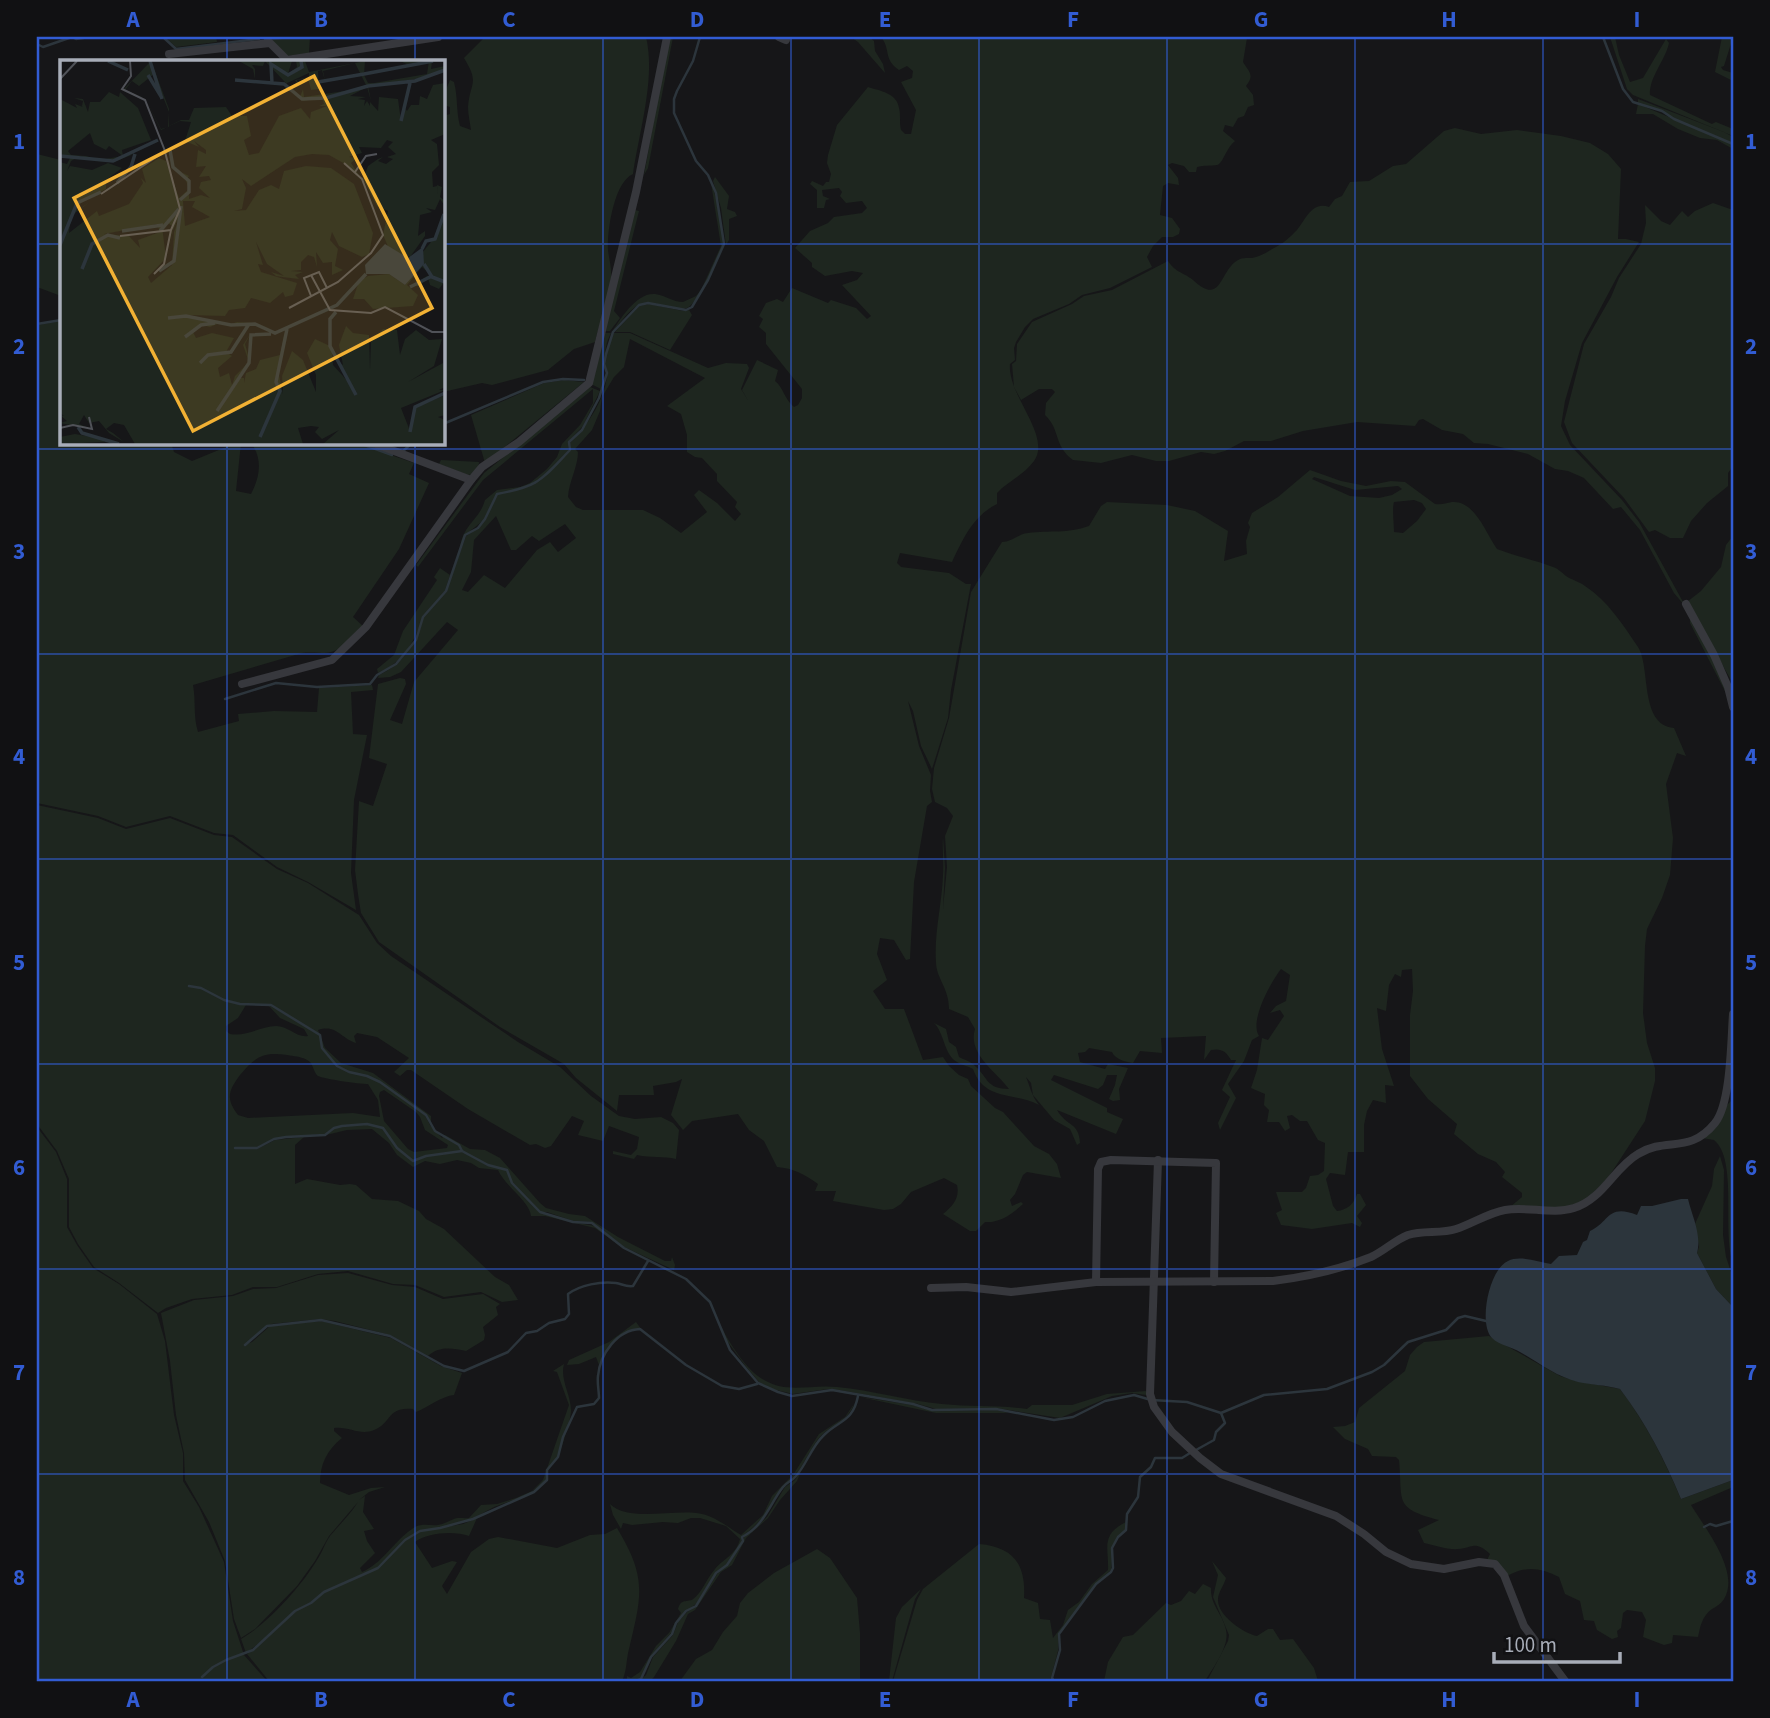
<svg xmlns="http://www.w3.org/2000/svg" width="1770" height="1718" viewBox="0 0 1770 1718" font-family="'Source Sans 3',sans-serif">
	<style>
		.green { fill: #1e261f; fill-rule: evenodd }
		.water { fill: #2c353c }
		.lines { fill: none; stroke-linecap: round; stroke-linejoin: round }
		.stream { stroke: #2c353c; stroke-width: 2.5 }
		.street { stroke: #37383d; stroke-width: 8 }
		.grid { fill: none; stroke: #325cd3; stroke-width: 2; stroke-opacity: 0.55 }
		.inset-river { fill: none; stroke: #2c353c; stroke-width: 3.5 }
		.inset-road { fill: none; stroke: #505258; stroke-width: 2 }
		.view { fill: #f2b134; fill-opacity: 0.15; stroke: #f2b134; stroke-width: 3.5 }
		.inset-edge { fill: none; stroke: #a8adb8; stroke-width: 3.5 }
		.neatline { fill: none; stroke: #325cd3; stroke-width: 2.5 }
		.grid-label { font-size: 23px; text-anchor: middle; font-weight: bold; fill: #325cd3 }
	</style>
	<rect width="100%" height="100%" fill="#161618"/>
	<!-- green -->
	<g class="green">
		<polygon points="165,37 216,37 217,42 176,47"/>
		<polygon points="297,37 310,37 309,53 287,56 267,40"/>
		<path d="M485,37H646C656,78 639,132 633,174C614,182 607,231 608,250C609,259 612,269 611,278C609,299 600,322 595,342L574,349L548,370L492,385L482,383L443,392V116L450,114V107L443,105V97L450,80L454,82C458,97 456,111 460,126L471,130C470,123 468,114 468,107C470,82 480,84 464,58Z"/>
		<polygon points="669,37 673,37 648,168 644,175"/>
		<polygon points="851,37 869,37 874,41 875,51 883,64 885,73 858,42"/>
		<path d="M881,37H1259L1247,38L1243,62C1249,72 1255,75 1246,86L1253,95L1254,105L1248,107L1244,116L1238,118L1233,127L1225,125L1223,131L1235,141C1226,148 1223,164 1217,165C1211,166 1204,165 1197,167L1196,172H1189L1184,166L1172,163L1168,165L1178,178L1179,185L1168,183L1163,186L1160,215L1172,218L1180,229L1179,234L1173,237H1162L1153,246L1147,257L1152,267L1110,288L1082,295L1069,304L1033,319L1025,327L1016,342L1014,348L1015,360L1010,364C1007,395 1052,436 1034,461C1024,475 1008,481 997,493V504C973,516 963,539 952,562L900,553L897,563L901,567L949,573L966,584H971L951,690L948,718L932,769L921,746L913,711L908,701L919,746L931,775L930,791L932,802L927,806L914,882L910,959L906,960L894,940L880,938L877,954L887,980L873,991L885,1009H904L923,1060L943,1057L949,1066L959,1075L968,1079L971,1086L995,1108L1003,1112L1034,1146L1049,1154L1057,1164L1061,1178L1027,1172L1023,1175L1015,1194L1010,1200L1012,1206L1021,1202L1023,1204C1012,1214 1000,1223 985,1222L976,1231H970L943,1214C953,1206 960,1198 957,1185L944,1178L911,1192L901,1204L893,1209L884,1210L833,1201L836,1191H815L818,1184C806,1175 793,1168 777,1167L764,1141L749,1130L738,1114L692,1121L683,1130L671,1115L682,1079L676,1082L653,1086L654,1095H619L617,1111L576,1078L564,1064L500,1027L379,942L361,913L358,894L355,870L359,801L373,806L387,764L369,758L378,684L400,678L405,679L406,684L390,720L402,724L414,682L458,630L447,622L401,672L390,677L378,678L379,675C401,666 421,639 423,616C416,641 402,663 378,673L377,669L394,655L403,631L437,580L434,577L440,568L450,575L445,591L427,613L446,591L466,536L478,528L485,520L492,503L484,520L465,535L460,547C464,523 479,521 485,500L497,490L520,487L530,483L547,469L557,457L562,444L580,425L593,403V389L483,480L418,567L416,565L484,473L590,387L600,391L583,426L569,441L568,452L538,483L571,450L570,443C587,426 605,400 607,375C608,367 606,373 605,365C604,354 610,342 614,333H630L708,368L726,363L747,364L749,368L741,389L749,402L742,390L757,360L778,370L775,381C784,388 784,399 794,407L798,405L802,398V389L766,344V333L759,327L763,319L759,316L766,303L777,299L783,302L792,288L828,303L831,300L856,308L867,319L871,316L842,285L857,280L863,273L852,271L825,276L812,267V263L795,248L810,231L828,223L834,217L862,213L867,208L862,201L846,203L840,196L842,192L839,188L822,190L823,196L830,199L826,200L824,208H817V190L810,184L812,181L823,186L826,182H829L831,174L827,163L828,155L837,125L868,87C880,91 897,93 899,108C901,115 899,122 901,130L905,134H911L916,110L901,82L912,78L913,71L907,66L899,70C883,59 891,49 881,37ZM630,339L705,378L667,406L681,414L687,435V452L695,457L702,458L717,474V481L737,502L735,507L741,514L735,521L717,503L699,490L694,495L707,512L681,533L660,518L643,510H583L576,507L568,497C569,481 578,467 578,452L575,449L592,430L600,411L602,397L614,377L624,367ZM496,516L511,550H516L532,536L539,541L565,524L576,538L558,552L550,542L537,550L505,588L484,575L468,592L462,590L471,572L474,540Z"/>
		<path d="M1610,37H1615L1619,55L1630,82L1643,78L1666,39L1669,43C1665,61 1649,77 1650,95L1712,124L1716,122L1733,129V136L1633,95L1627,89Z"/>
		<polygon points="1722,37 1733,37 1724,66 1721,67 1723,70 1733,73 1733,81 1715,72"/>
		<polygon points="1638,99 1724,132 1733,137 1733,143 1674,119 1662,111 1638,103"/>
		<polygon points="1638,104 1726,141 1733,145 1733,149 1717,140 1700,138 1678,129 1653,114 1636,114"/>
		<path d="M1455,128L1481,134L1517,130L1561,136L1590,143L1608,154L1621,169L1618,239H1626L1639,242L1617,277L1582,343L1565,401L1561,426L1570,445L1622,500L1639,522L1726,680L1733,707V719L1730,701L1690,623V612L1674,593L1640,530L1621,507L1613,509L1584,478L1568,471L1555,469L1528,454L1488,444L1474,443L1463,434L1442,430L1423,419L1419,420L1415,426L1357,422L1303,431L1271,441H1244L1225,451L1214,454L1201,452L1169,461H1156L1132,455L1101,463L1073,460C1053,445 1061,430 1045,415L1046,403L1055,392L1052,389H1039L1021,400L1014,387L1012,364L1016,361L1017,344L1032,322L1072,304L1084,296L1112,290L1168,261C1176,273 1183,272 1193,280C1223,308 1219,268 1240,259C1245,257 1251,259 1256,257C1263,255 1270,250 1276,247C1284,243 1291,236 1297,230C1306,219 1312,201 1329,207L1335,199L1342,196L1350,182L1369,181L1393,166L1406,164L1444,131Z"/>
		<polygon points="37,154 61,160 61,296 37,287"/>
		<polygon points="715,177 729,196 727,209 735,212 737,216 729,219 729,240 726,245 721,208 713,181"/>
		<path d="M711,183C718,200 722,224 723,242C723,252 697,305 687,308C671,313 654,297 639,305C628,310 620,324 612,332C620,319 637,292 655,294C665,295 673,302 683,302L696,296L701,290L721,246Z"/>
		<polygon points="1713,203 1733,210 1733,466 1728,473 1728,486 1707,503 1691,521 1683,538 1670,538 1655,530 1649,532 1624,498 1572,443 1564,422 1584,344 1611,297 1619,278 1641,244 1646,223 1645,205 1661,221 1670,225 1682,211 1688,217 1695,211"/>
		<polygon points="635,210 639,211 614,311 620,318 610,331 603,331"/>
		<polygon points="649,304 683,311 689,310 692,315 670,350 630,332 615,332 639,306"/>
		<path d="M61,321V443H166L172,446L174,452L192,461L231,445L232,443H241L236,491L251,494C260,477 263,459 251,443H356L414,463L409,474L429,483L399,549L353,617L363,626C352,637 342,652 325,653C317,653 311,652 302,653L193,685C196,701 193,716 198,732L239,721L238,714L274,711L317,712L319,688L372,685L373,690L351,692L353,734L367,735L354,800L351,873L356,910L308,882L277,867L233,835L214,833L170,816L126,827L98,816L37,803V325Z"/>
		<path d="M603,333H611C601,351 607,370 601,389L591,384L595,374Z"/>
		<polygon points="564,380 584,382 485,463 471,415 544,383"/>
		<path d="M441,460L479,462C479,469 474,474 468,475L439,464Z"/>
		<path d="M1310,470L1341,481L1366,486L1391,481L1405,482L1435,504C1442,505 1446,503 1452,502C1475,500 1486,534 1497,549C1515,556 1535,560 1553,567C1559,569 1562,573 1566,576C1572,580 1580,582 1585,586C1608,601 1623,625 1638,647C1651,667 1639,725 1674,728L1686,756L1677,753L1666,784L1673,838L1670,875L1662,898L1647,929L1645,946L1643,1013L1647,1043L1655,1068V1081L1645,1121L1608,1178L1587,1199L1565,1208L1510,1207L1522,1197V1193L1502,1177L1505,1172L1496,1162L1478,1154L1454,1134L1457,1124L1428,1099L1410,1076V1015L1413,991L1412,969L1402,970L1401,977L1395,974L1389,985L1386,1011L1377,1008L1382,1049L1394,1086L1385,1085L1386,1103L1373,1100L1367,1111L1364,1125V1152H1348L1345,1175L1330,1173L1326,1179L1333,1206L1337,1211C1347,1210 1354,1204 1357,1194H1360L1366,1205L1357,1216L1362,1223L1360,1227L1352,1223L1312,1229L1281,1225L1276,1213L1282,1210L1276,1192H1302L1306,1188L1310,1176L1318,1175L1324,1171L1325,1143L1318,1140L1307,1121H1300L1292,1115L1287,1116L1290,1128L1285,1131L1279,1122H1267L1269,1110L1264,1105L1265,1094L1251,1088L1257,1070L1262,1038L1268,1040L1284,1016L1280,1010L1270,1013L1276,1006L1286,1001L1290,975L1281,969C1271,982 1249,1021 1259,1036L1252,1040L1244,1061L1228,1084L1236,1098L1220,1130L1218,1123L1230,1097L1222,1090L1236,1060H1231C1226,1051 1221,1048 1211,1050L1204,1060L1206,1036L1161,1038L1162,1053L1140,1051L1133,1063C1125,1062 1115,1059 1112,1052L1089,1048L1085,1052L1078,1053L1080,1062L1105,1069L1108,1064L1128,1068L1119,1089L1120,1100L1113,1101L1109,1099L1115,1085L1117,1075H1107L1103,1085L1098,1089L1054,1075L1051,1080L1107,1108V1112L1123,1119L1116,1134L1057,1110C1067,1127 1079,1122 1080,1143L1077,1145L1070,1129L1054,1120L1033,1095L1031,1083L1026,1077C1030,1086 1031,1095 1039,1105C1014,1092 984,1101 973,1069C968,1066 961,1065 957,1062C944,1055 944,1032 934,1023L946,1029L949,1042L956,1047L959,1057C964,1060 971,1061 975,1066C988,1077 986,1089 1009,1089C998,1073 967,1054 975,1029L968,1017L949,1009C949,988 936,978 936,962C934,933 942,904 943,875C944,862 942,850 943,837L945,868L943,909L947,867L945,836L953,816L947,808L935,802L932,789L934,768L949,718L971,592L1002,542C1012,542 1018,534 1028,533C1050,530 1067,534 1089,526L1101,506L1107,502L1167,505L1195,511L1228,531L1224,561L1247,554L1246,541L1250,527L1248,523L1252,513L1278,497ZM1314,477L1355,490L1398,486L1402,489L1392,495L1379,498L1350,496L1312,479ZM1414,500L1422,503L1426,509L1417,521L1403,533L1394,532C1394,524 1392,508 1394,502Z"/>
		<polygon points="1733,536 1733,619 1731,619 1733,679 1731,680 1687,602 1701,591 1721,567 1726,545"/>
		<path d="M37,805L98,818L126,829L170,818L214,835L232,837L277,869L308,883L359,915L377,943L391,956L518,1042L560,1067L591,1096L619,1116L635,1119L661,1117L673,1123L679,1130L676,1159C663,1156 651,1158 637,1155L634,1159L613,1154V1151L631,1155L637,1149L639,1137L609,1126L603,1141L578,1135L584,1121L572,1116L551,1146L545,1148L536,1144L530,1145L468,1109L411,1070H407L400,1076L394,1072L409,1058L377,1037L357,1033L354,1036L356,1043C341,1039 337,1024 318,1030L325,1048L341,1063L373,1073L431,1116V1124L427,1115L402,1099L425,1115L430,1125L442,1138L445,1135L470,1149L485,1150L500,1158L540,1203L546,1208L569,1214L585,1216L618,1237L665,1261H671L672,1257L675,1265L674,1270L624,1247L592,1222L573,1221L547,1212H540L570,1222L596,1226L623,1248L595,1228L545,1216H531C530,1202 505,1186 498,1170L479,1168L471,1163L457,1160L440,1164L425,1161L413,1167L397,1155L389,1143L372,1129L347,1130L326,1135L334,1129L344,1125L333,1128L325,1134L287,1137L274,1139L257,1147L236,1148L257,1149L275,1140L304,1137L295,1145V1184L307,1179L340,1185L350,1184L356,1185L372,1199L398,1201L419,1211L426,1219L444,1229L495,1277L509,1285L518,1300L502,1302L481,1292L444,1297L415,1285L393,1284L348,1271L318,1274L277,1287H253L232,1295L192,1299L166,1308L158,1313L119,1283L94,1267L78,1244L69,1227V1179L57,1151L37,1124ZM223,999L240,1004H271L283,1013L268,1005L280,1018L304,1029L308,1036C297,1038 288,1026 276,1026C261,1026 247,1037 230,1034L226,1031V1026L238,1018L246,1005ZM277,1054C286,1055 304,1056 310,1062C313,1065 314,1073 318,1076C324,1079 359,1084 368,1084L378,1100L380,1117L353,1113L248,1118L238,1115C225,1098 229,1090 240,1075C251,1062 259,1053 277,1054ZM384,1090L416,1112L420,1117L425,1130L448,1145L447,1148L414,1152L408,1149L384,1121L379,1096L380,1092Z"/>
		<path d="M1733,1099V1263C1722,1232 1738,1159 1714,1140L1702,1138L1726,1106Z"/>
		<polygon points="37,1127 56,1152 67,1179 67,1227 77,1245 93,1268 119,1284 157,1314 165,1341 174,1415 183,1453 183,1481 199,1507 224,1562 233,1621 244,1655 267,1681 37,1681"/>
		<polygon points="1720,1156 1724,1170 1723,1235 1726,1257 1733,1278 1733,1307 1716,1289 1697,1253 1699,1247 1695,1224 1712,1186 1714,1169"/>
		<path d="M348,1273L392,1285L415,1287L443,1299L483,1294L500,1304L496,1307L498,1315L483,1327L485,1335L484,1340L466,1351C452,1348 439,1346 428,1356L390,1335L335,1321L320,1319L271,1324L244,1345L252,1342L271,1325L321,1321L391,1338L441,1366L462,1373L454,1395C442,1396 428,1407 416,1412L413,1409C387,1406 392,1423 374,1430C360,1436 349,1426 334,1428V1431L342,1438C327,1450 320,1464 320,1483L349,1495L371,1488L385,1487L369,1492L359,1500L365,1496L363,1512L374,1529L364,1531L367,1541L375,1553L360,1568L362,1572C383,1563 393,1542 412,1529C422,1522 428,1526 438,1525C444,1524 448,1521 454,1519C458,1517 464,1519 469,1518L481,1505L497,1504L516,1498L532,1491L543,1480L569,1405L557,1372L553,1371L564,1364C559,1382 575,1399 570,1418C568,1427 562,1448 558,1456C553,1466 546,1468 546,1480L528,1495L494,1507L472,1519L439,1528L463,1524L477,1518L469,1536C455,1531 428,1532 415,1542L432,1568L452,1561L457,1562L442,1586L447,1594L471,1552L489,1539L498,1537L557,1548L590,1535L605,1534L617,1528C647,1578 642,1594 629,1649C626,1660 627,1671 622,1681H269L247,1654L254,1650L266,1638L246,1653L241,1639C268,1623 300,1588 317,1560C322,1553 325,1543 330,1536C339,1525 350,1515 358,1502L329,1536L315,1561L297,1586L255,1629L241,1638L234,1619L225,1561L209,1522L185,1480L184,1453L176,1415L170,1361L161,1313L194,1300L233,1296L253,1289L276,1288L318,1275Z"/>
		<path d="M636,1322L641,1329C621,1328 606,1347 599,1365L596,1357L579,1364L567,1365L569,1360L609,1342Z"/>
		<path d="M721,1326C729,1343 747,1371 764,1380C788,1394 811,1384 837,1387C872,1390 907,1401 942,1404C971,1407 999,1405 1027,1409L1032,1405H1072L1107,1394L1146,1391V1395L1132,1393L1112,1396L1060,1418L996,1408L936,1409L918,1404L839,1390L828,1389L793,1394L772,1389L759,1382L747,1368L725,1338Z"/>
		<path d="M1489,1336L1560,1376L1576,1381L1620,1389C1646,1423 1664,1459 1681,1499L1733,1480V1487L1691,1505C1704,1527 1741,1572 1724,1599C1721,1604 1717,1606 1712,1609C1702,1616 1700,1627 1698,1637L1673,1635L1672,1643L1664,1645L1643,1637L1646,1620L1642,1612L1627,1610L1623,1613L1621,1628L1617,1631L1618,1637L1612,1639L1597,1630L1594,1621L1584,1620L1580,1601L1565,1594L1559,1577C1539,1567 1526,1566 1507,1576L1487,1560L1490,1554C1475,1540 1473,1548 1458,1549C1448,1550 1434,1545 1424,1543L1418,1530L1439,1520C1393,1508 1403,1502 1399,1460L1396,1457L1372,1456L1368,1449L1345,1439L1333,1427L1345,1426L1355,1422L1359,1408L1405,1371L1410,1355L1417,1347L1424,1342Z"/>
		<polygon points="860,1397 913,1405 933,1411 997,1410 1008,1413 936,1413"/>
		<path d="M854,1404C848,1422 831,1424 819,1438C810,1449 805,1464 795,1475C791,1481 784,1484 780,1491C769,1510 759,1525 741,1537L742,1542L727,1564L716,1572L696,1604L686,1611L676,1622L671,1633L651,1656L641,1678L627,1681V1676L631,1678L640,1672L656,1646L669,1633L681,1613L678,1609C681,1600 683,1602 692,1600C703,1592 706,1579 715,1569C724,1558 736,1555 740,1539L726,1526L700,1518H691L678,1523L663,1522L632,1525L623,1523L621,1529L613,1515L610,1504C629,1523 676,1508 702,1514C716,1517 729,1528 741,1535L763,1515L772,1496L793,1475L819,1434L845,1417Z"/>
		<polygon points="801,1471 797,1481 780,1500 768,1518 746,1538 732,1565 721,1572 695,1610 688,1614 676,1641 654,1677 650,1681 639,1681 646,1675 653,1657 673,1635 678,1622 687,1612 697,1606 717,1574 728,1565 744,1542 744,1537 751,1533 767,1517 785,1487 795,1480"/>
		<path d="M1126,1522L1125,1531C1107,1545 1114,1551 1111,1570L1095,1584L1059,1634L1058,1651L1050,1681H893L917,1600L923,1589L979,1544C1014,1547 1026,1565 1024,1598L1038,1603L1040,1619L1050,1620L1053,1638L1063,1625L1068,1610L1079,1602L1092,1584L1108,1570C1109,1548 1100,1535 1126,1522Z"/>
		<polygon points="817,1549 830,1558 857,1598 860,1633 860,1681 680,1681 696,1659 712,1650 723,1632 737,1616 740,1603 748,1593 774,1573"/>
		<path d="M1212,1561L1226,1578C1224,1585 1218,1593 1218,1599C1217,1615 1243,1633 1257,1636L1268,1629H1273L1280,1640L1293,1639L1314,1668L1318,1681H1207L1228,1641L1229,1635L1213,1597L1218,1575Z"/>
		<path d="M1203,1584L1211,1588C1210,1605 1223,1614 1226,1630C1230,1646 1213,1668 1205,1681H1104L1108,1662L1123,1637L1133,1635L1166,1603L1171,1605L1181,1601L1189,1591L1195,1594Z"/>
		<polygon points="921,1589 915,1599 892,1681 889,1681 896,1618 902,1607"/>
	</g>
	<!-- water -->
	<path class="water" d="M1681,1199H1688C1692,1216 1702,1235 1697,1253L1716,1289L1733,1307V1480L1681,1499C1665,1460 1646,1423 1620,1389C1606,1385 1592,1385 1578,1382C1557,1377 1539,1363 1520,1352C1512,1347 1499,1345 1492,1338C1478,1324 1489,1269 1508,1261C1520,1255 1538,1262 1551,1264L1559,1256L1577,1255L1583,1242L1587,1240L1590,1231C1609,1223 1607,1203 1637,1215L1641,1206H1652Z"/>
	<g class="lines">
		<!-- stream -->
		<g class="stream">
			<polyline points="163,37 176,49 259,39"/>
			<polyline points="1603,37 1623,89 1633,102 1662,111 1674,119 1733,144"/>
			<polyline points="265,39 294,37"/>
			<polyline points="37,44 43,47 72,37 76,39 90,37"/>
			<polyline points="37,324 61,320"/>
			<polyline points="443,424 543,382 563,379 584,380"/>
			<polyline points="359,443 392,455"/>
			<polyline points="402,452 412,443"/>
			<path d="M225,699L276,683L317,687L370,684L377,675L396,664L416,640L423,617L446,591L465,535L478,528L485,519L497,494C540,486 541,480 570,450L569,442L582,430L599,398L607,373L604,364L606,354L613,332L639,305L648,303L686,310L692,307L708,280L724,244L716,193L708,175L696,161L674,113V99L677,91L693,61L700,37"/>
			<polyline points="189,986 201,988 224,1000 240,1004 271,1005 320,1035 322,1048 337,1066 349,1072 367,1076 380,1082 426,1115 435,1131 459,1145 462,1151 488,1165 507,1170 512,1183 540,1212 573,1222 592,1223 624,1248 686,1279 710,1302 730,1350 758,1383 778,1392 792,1396 832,1390 913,1404 932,1410 996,1409 1054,1420 1073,1417 1105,1401 1134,1395 1151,1400 1187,1402 1221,1413 1264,1395 1327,1389 1372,1372 1384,1365 1408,1342 1446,1330 1458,1318 1465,1316 1486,1321"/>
			<polyline points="235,1148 257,1148 274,1139 286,1137 325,1135 334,1128 342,1126 367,1124 383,1128 397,1148 413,1161 426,1156 462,1151"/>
			<path d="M245,1345L267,1326L321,1320L390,1336L444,1366L464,1371L508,1352L526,1333L537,1331L549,1323L565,1319L569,1314L568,1294C580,1285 601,1281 616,1283C622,1284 626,1287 633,1286L648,1261"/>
			<polyline points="1196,1450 1214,1440 1216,1432 1225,1423 1221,1413"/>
			<polyline points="1704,1527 1710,1524 1716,1526 1733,1521"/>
			<path d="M202,1677L213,1667L226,1660L253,1650L295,1611L311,1603L324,1592L378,1568L405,1540L420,1531L440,1528L473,1519L534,1492L547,1480V1470L558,1457L563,1437L577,1407L594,1404L599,1398C599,1391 597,1383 598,1376C600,1354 617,1330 640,1329L686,1365L722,1386L739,1389L757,1384"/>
			<path d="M635,1681L641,1679L651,1657L672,1634L676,1623L686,1611L696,1606L716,1573L727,1565L743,1541L742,1537C764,1526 769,1505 783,1487C787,1482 792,1481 796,1476C807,1464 811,1447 824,1435C839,1420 853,1422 858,1396"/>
			<polyline points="1054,1681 1052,1678 1060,1650 1059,1634 1096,1584 1111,1572 1113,1568 1112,1548 1118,1537 1126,1530 1127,1514 1138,1497 1140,1477 1151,1467 1155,1458 1182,1458 1190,1453"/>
		</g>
		<!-- street -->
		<g class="street">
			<polyline points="779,37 786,40"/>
			<polyline points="169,54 270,43 287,60 438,37"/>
			<polyline points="373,443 471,480 482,467 519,442 589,383 636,192 667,37"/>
			<polyline points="1686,604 1714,655 1728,687 1733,707"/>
			<polyline points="242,684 332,660 366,627 471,480"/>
			<polyline points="1158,1160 1150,1394 1154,1407 1172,1432 1200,1458 1221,1474 1336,1516 1364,1534 1386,1552 1411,1564 1444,1569 1479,1562 1495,1564 1504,1575 1524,1626 1565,1681"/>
			<polyline points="1096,1282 1098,1169 1101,1162 1111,1160 1216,1163 1214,1282"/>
			<path d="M931,1288L966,1287L1011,1292L1096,1282L1273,1281C1305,1277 1341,1269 1371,1257C1384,1251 1395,1240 1408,1235C1423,1230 1441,1234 1456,1229C1472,1224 1488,1213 1505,1210C1528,1206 1552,1215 1574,1208C1603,1199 1614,1168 1638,1154C1667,1136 1689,1155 1715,1123C1731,1103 1731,1041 1733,1014"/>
		</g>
	</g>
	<!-- grid -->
	<path class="grid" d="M227,37V61M415,37V61M603,37V1681M791,37V1681M979,37V1681M1167,37V1681M1355,37V1681M1543,37V1681M37,244H61M443,244H1733M227,443V1681M415,443V1681M37,449H1733M37,654H1733M37,859H1733M37,1064H1733M37,1269H1733M37,1474H1733"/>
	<!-- overview -->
	<g transform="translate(60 60)">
		<rect width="385" height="385" fill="#161618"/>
		<path d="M91,1L109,49V66L121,60H129L134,48L166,47L172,56H187L191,76L184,80L189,95L199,93L219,56L241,48L250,59L251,52L267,46H259L264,44L262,38L243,41L205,1L203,6L192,5L195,9V19L193,9L179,1H232L228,14L237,7L236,1H245L249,12L305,1L304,15L308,23H314L367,14L369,1L347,4L340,1H378L372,2L371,9L385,6V10L364,18L308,26L311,41L307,27L290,36L306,37L298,39L305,40L304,46L307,41L310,46V42L318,51L319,37L338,39L341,61L344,47L347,51L351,45H359L360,36L367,39L373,25L385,23V74L371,80L377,84L379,105L372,112L373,127L377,126L378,136L377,125L382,127L380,137L385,141V221L379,229L370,225L368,218L359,226H352L367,216H372L362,207L347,225L358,235L353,246L313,249L304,239H293L299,221L308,216L329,214L345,225L363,205L362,193L371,182L367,180L372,181L382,165L385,146L380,139L375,150L366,148L372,152L360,155L358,176L365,171V176L350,197L330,191L323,175L328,151L317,146L303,119L308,106L318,99L323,97L318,101L326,104L333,99L327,97L336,94L328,87L333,82L327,80L321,88L299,87L302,93L289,97L297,98L291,103L302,120L309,136L301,119L285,104L269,95L252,94L235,97L191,126L182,119L186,128L182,149L174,151L186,150L199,130L211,125L219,129L224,111L246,106L271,108L294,124L313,173L309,194L302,197L279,186L272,172L270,180L278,189L275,206L283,210L272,215V202L263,203L256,192L257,207L254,197L248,195L241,202V210L231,211L243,212L235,215L239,219L222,217L216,216L211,212L224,216L207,204L196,182L203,205L198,204L201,212L237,223L233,235L225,237L223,232L210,243L191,238L185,248L169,250L165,256L128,255L171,264L177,262L193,263L170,266L162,262L150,267L142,265L133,272L136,278L152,273L174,278L166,292L172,296L158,308L160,317L169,313L172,325L175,316L189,302L183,285L191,273L185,284L190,302L177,318H184V323L186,313L196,309L200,300L220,295L224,276L226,269L218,310L223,334L222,316L232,291L243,300L256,332V315L247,293L255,279L270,286V260L273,305L292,326L280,303L283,305L279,285L286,266L293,273L309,275L310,310L311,282L323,269L337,270L340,295L345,279L356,270L369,280L382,279L374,306L348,322L383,303L385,327L379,330H385L341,348L350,371L355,348L385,335V355L378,357L385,360V384H263L279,370L262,379L255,372L259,367L251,366L238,368L243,384H75L64,365L54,363L46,369L53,373L64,382L49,373L39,361L29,363L24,355L19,364L31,369L0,363L7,361L0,355L4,356L0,353V102L7,104L11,96H0V39L17,48L15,44L23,47L15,41L22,46L23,41L14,38L23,39L28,52L30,42H40L49,32L59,37L60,32L78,48L91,80L62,90L63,96L49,86L46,90L34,84L30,73L8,91L11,95L26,96L40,100L74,94L54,102L37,101L20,96L11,101L7,111L10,106L32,110L48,103L62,108L46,120V129L16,146L18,150L30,142L11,156L9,173L37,151L39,156L69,144L83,123L81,118L86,123L82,109L99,98L106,101L119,138L129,129L123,113L129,116L128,117L129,121V139L141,135L150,138L139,128L141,122L151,120L149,116L139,117L146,106L136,107L138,90L146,94V90L134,81L139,87L125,81L131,62L120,61L101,70L85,38L63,30ZM295,3L306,25L291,30L244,37L243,29L240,37L225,24L249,13V17L235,20L239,27L237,20L248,18L251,30L259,29L258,11L262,10L265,21L263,11ZM94,14L109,52L108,67L101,69L85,38L65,30L72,21L79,26ZM123,141H135L132,147L150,157L125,166ZM122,150L114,172L112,205L91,223L88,217L106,198L102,166L107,162L113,167L110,186L113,170ZM97,164L100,172L78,180L80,188L69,176L44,174ZM15,374L38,378L45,382L0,384V377Z" fill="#1e261f" fill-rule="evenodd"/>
		<path d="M325,184L348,198L363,187L364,204L345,225L329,214H306L305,205Z" fill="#2c353c"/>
		<path class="inset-river" d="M48,1L68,10M90,1L102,39M304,14L373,1M88,15L102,38M175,20L224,24L242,39L266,38L308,26L355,21L385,10M258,22L304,14M212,23L211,4L228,15L242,7L241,1M341,61L350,23M110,90L113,107L129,121V132L120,140M0,96L53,101L98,80M57,123L71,107L75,94M62,171L103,165M100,171L119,149M0,185L17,143L41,132M362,189L366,181L375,179L384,154M364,204L372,217L385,222M22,209L32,184L48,175L60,178M99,211L114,201L121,146M350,227L372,216M276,252L270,259V286L296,335M108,258L126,256L171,265L195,264L215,273L277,245L306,214M125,277L141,265L155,263M140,303L148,295L171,292L189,264M157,351L189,303L191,275L211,274M18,367L22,373L59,384M350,372L355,347L385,333M200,377L220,331L216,322L227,269"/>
		<path class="inset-road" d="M0,19L17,1M295,112L306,96L317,94M41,134L105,91L85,40L62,29L71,16L70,1M60,176L111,170L120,149L105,92M94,214L104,204L111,170M251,215L270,250L311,253L325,247L372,272H385M251,236L244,218L259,212L267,228M229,248L278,222L311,193L323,175L302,119L284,103M0,368L13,365L32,369L29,357"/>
		<path class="view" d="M254,16L372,248L133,371L14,138Z"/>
		<rect width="385" height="385" class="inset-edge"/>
	</g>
	<!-- border -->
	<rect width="1770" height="1718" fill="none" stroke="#111113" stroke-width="77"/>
	<!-- scale -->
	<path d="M1494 1652v10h126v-10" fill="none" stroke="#a8adb8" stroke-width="3.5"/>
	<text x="1504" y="1652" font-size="21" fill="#a8adb8" stroke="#111113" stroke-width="5" paint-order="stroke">100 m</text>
	<rect x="38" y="38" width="1694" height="1642" class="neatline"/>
	<g class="grid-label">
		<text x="133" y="27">A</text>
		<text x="321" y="27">B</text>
		<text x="509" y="27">C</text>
		<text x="697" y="27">D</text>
		<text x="885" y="27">E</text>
		<text x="1073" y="27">F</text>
		<text x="1261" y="27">G</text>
		<text x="1449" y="27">H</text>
		<text x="1637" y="27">I</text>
		<text x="19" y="149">1</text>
		<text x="1751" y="149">1</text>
		<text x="19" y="354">2</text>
		<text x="1751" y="354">2</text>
		<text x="19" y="559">3</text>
		<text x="1751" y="559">3</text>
		<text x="19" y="764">4</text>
		<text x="1751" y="764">4</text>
		<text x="19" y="970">5</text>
		<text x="1751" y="970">5</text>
		<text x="19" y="1175">6</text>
		<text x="1751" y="1175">6</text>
		<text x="19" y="1380">7</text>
		<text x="1751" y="1380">7</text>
		<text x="19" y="1585">8</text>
		<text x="1751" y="1585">8</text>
		<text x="133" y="1707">A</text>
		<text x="321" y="1707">B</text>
		<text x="509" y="1707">C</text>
		<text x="697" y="1707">D</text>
		<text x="885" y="1707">E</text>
		<text x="1073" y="1707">F</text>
		<text x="1261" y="1707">G</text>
		<text x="1449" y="1707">H</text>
		<text x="1637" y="1707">I</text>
	</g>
</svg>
